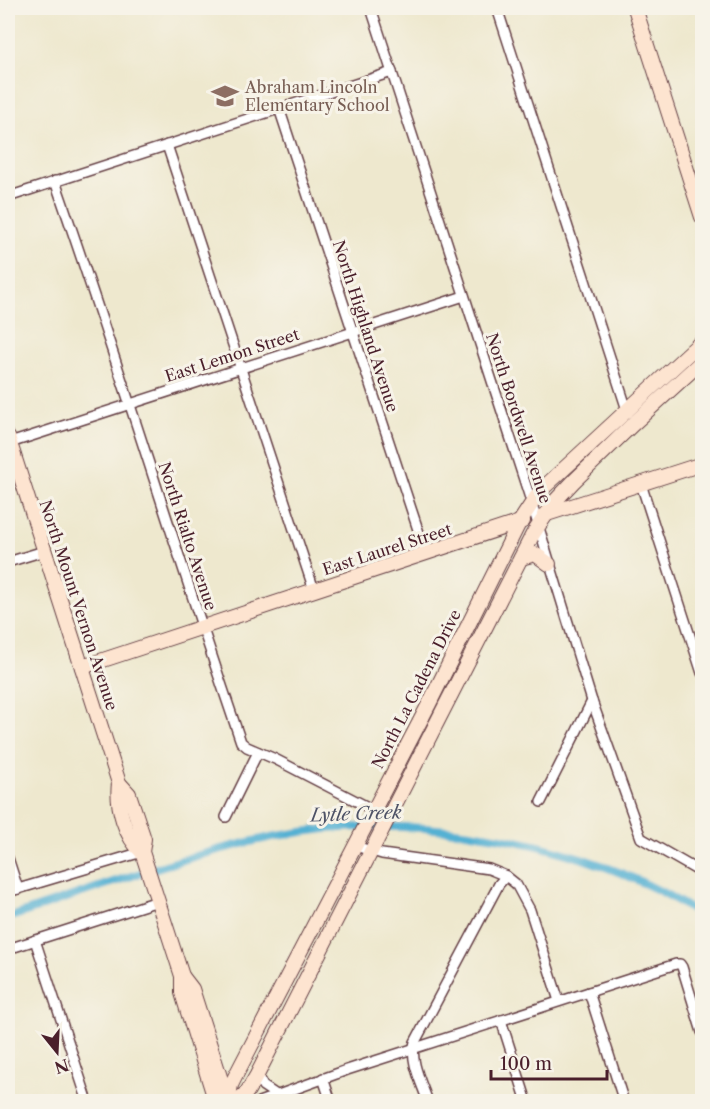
<svg xmlns="http://www.w3.org/2000/svg" width="710" height="1109" viewBox="0 0 710 1109" font-family="'Libre Caslon Text',serif">
	<style>
		.lines { fill: none; stroke-linecap: round; stroke-linejoin: round }
		.canal { stroke: #55b1d3; stroke-width: 8 }
		.street-casing { stroke: #633d43; stroke-width: 12 }
		.secondary-casing { stroke: #633d43; stroke-width: 16 }
		.street { stroke: #fff; stroke-width: 9 }
		.secondary { stroke: #fde4d0; stroke-width: 14 }
		.labels { text-anchor: middle; dominant-baseline: central; stroke-width: 6; stroke-linejoin: round; paint-order: stroke }
		.education-label { font-size: 16px; fill: #785e54; stroke: #f7f3e8; text-anchor: start }
		.street-label { font-size: 16px; fill: #4a1f2b; stroke: #f7f3e8 }
		.water-label { font-size: 18px; font-style: italic; fill: #4e5266; stroke: #f7f3e8 }
	</style>
	<rect width="100%" height="100%" fill="#f7f3e8"/>
	<filter id="ink" filterUnits="userSpaceOnUse"><feTurbulence type="fractalNoise" baseFrequency=".0167" numOctaves="2"/><feDisplacementMap in="SourceGraphic" scale="12" xChannelSelector="R" yChannelSelector="G"/><feConvolveMatrix kernelMatrix="1 2 1 2 8 2 1 2 1" color-interpolation-filters="sRGB"/></filter>
	<filter id="wash" filterUnits="userSpaceOnUse"><feTurbulence type="fractalNoise" baseFrequency=".008" numOctaves="4" result="noise"/><feDisplacementMap in="SourceGraphic" scale="24" xChannelSelector="R" yChannelSelector="G"/><feGaussianBlur stdDeviation="1.35" result="paint"/><feColorMatrix in="noise" values="0 0 0 0 0 0 0 0 0 0 0 0 0 0 0 0 0 1.4 0 .05"/><feComposite in="paint" operator="in"/></filter>
	<g filter="url(#wash)">
		<rect width="100%" height="100%" fill="#eee8ce"/>
		<g class="lines">
			<!-- canal -->
			<path class="canal" d="M8,918C95,889 181,856 272,837C396,812 547,833 660,891C674,898 688,908 702,916"/>
		</g>
	</g>
	<g filter="url(#ink)">
		<g class="lines">
			<defs>
				<g id="street">
					<polyline points="371,8 529,495 592,701 641,838 702,873"/>
					<polyline points="497,8 628,413"/>
					<polyline points="279,108 426,554"/>
					<polyline points="167,145 314,590"/>
					<path d="M55,181C120,367 177,556 241,742L247,747L275,759L389,818"/>
					<polyline points="8,197 392,72"/>
					<polyline points="10,443 464,296"/>
					<polyline points="641,484 702,673"/>
					<polyline points="8,562 44,551"/>
					<polyline points="541,802 592,701"/>
					<polyline points="226,817 258,752"/>
					<polyline points="355,846 382,854 489,869 506,876 516,884 530,910 559,1001"/>
					<polyline points="8,858 18,889"/>
					<polyline points="8,892 142,852"/>
					<polyline points="35,940 88,1102"/>
					<polyline points="8,949 158,901"/>
					<polyline points="589,992 624,1102"/>
					<polyline points="501,1020 527,1102"/>
					<polyline points="257,1075 263,1086 275,1094"/>
					<polyline points="323,1078 331,1102"/>
					<polyline points="259,1102 347,1070 676,964 680,964 682,967 702,1032"/>
					<path d="M428,1102C422,1084 409,1060 415,1042L499,884L506,876"/>
				</g>
				<g id="secondary">
					<polyline points="635,8 702,217"/>
					<path d="M8,437L119,783C116,806 125,837 142,852"/>
					<polyline points="544,515 702,464"/>
					<polyline points="521,558 535,554 549,564"/>
					<polyline points="82,667 523,521"/>
					<polyline points="119,783 129,794 144,839 142,852 182,976 182,993 213,1093 220,1102"/>
					<polyline points="182,976 192,989 221,1080 225,1101"/>
					<polyline points="228,1102 231,1085 237,1073 429,704 519,523 540,491 702,341"/>
					<polyline points="236,1102 247,1092 257,1075 533,534 556,500 574,481 633,424 702,361"/>
				</g>
			</defs>
			<!-- street casing -->
			<use href="#street" class="street-casing"/>
			<!-- secondary casing -->
			<use href="#secondary" class="secondary-casing"/>
			<!-- street -->
			<use href="#street" class="street"/>
			<!-- secondary -->
			<use href="#secondary" class="secondary"/>
		</g>
	</g>
	<!-- icons -->
	<defs>
		<symbol id="school-bare" viewBox="-9 -9 18 18"><path d="M0-5L7-2L0 1L-7-2ZM-4 1L0 2.5L4 1V4Q0 6-4 4Z" fill="#8d6e63" stroke="#f7f3e8" stroke-width="2.5" paint-order="stroke"/></symbol>
	</defs>
	<g fill-rule="evenodd">
		<use href="#school-bare" x="206" y="77" width="38" height="38"/>
	</g>
	<g class="labels">
		<!-- education labels -->
		<g class="education-label">
			<text x="245" y="87">Abraham Lincoln<tspan x="245" dy="18">Elementary School</tspan></text>
		</g>
		<!-- street labels -->
		<g class="street-label">
			<text transform="translate(366 326) rotate(72)">North Highland Avenue</text>
			<text transform="translate(232 355) rotate(-18)">East Lemon Street</text>
			<text transform="translate(519 418) rotate(72)">North Bordwell Avenue</text>
			<text transform="translate(188 536) rotate(72)">North Rialto Avenue</text>
			<text transform="translate(387 549) rotate(-18)">East Laurel Street</text>
			<text transform="translate(79 605) rotate(72)">North Mount Vernon Avenue</text>
			<text transform="translate(416 689) rotate(-63)">North La Cadena Drive</text>
		</g>
		<!-- water labels -->
		<g class="water-label">
			<text transform="translate(356 814) rotate(-2)">Lytle Creek</text>
		</g>
	</g>
	<!-- margin -->
	<rect width="710" height="1109" fill="none" stroke="#f7f3e8" stroke-width="30"/>
	<!-- north arrow -->
	<g transform="translate(57 1052) rotate(162)" stroke="#f7f3e8" stroke-width="4.5" paint-order="stroke">
	<path d="M0-4.5L10 22L0 15L-10 22Z" fill="#4a1f2b"/>
	<text y="-9" font-size="16" font-weight="bold" text-anchor="middle" fill="#4a1f2b">N</text>
	</g>
	<!-- scale -->
	<path d="M491 1070v9h116v-9" fill="none" stroke="#4a1f2b" stroke-width="3"/>
	<text x="500" y="1070" font-size="18" fill="#4a1f2b" stroke="#f7f3e8" stroke-width="4.5" paint-order="stroke">100 m</text>
</svg>
